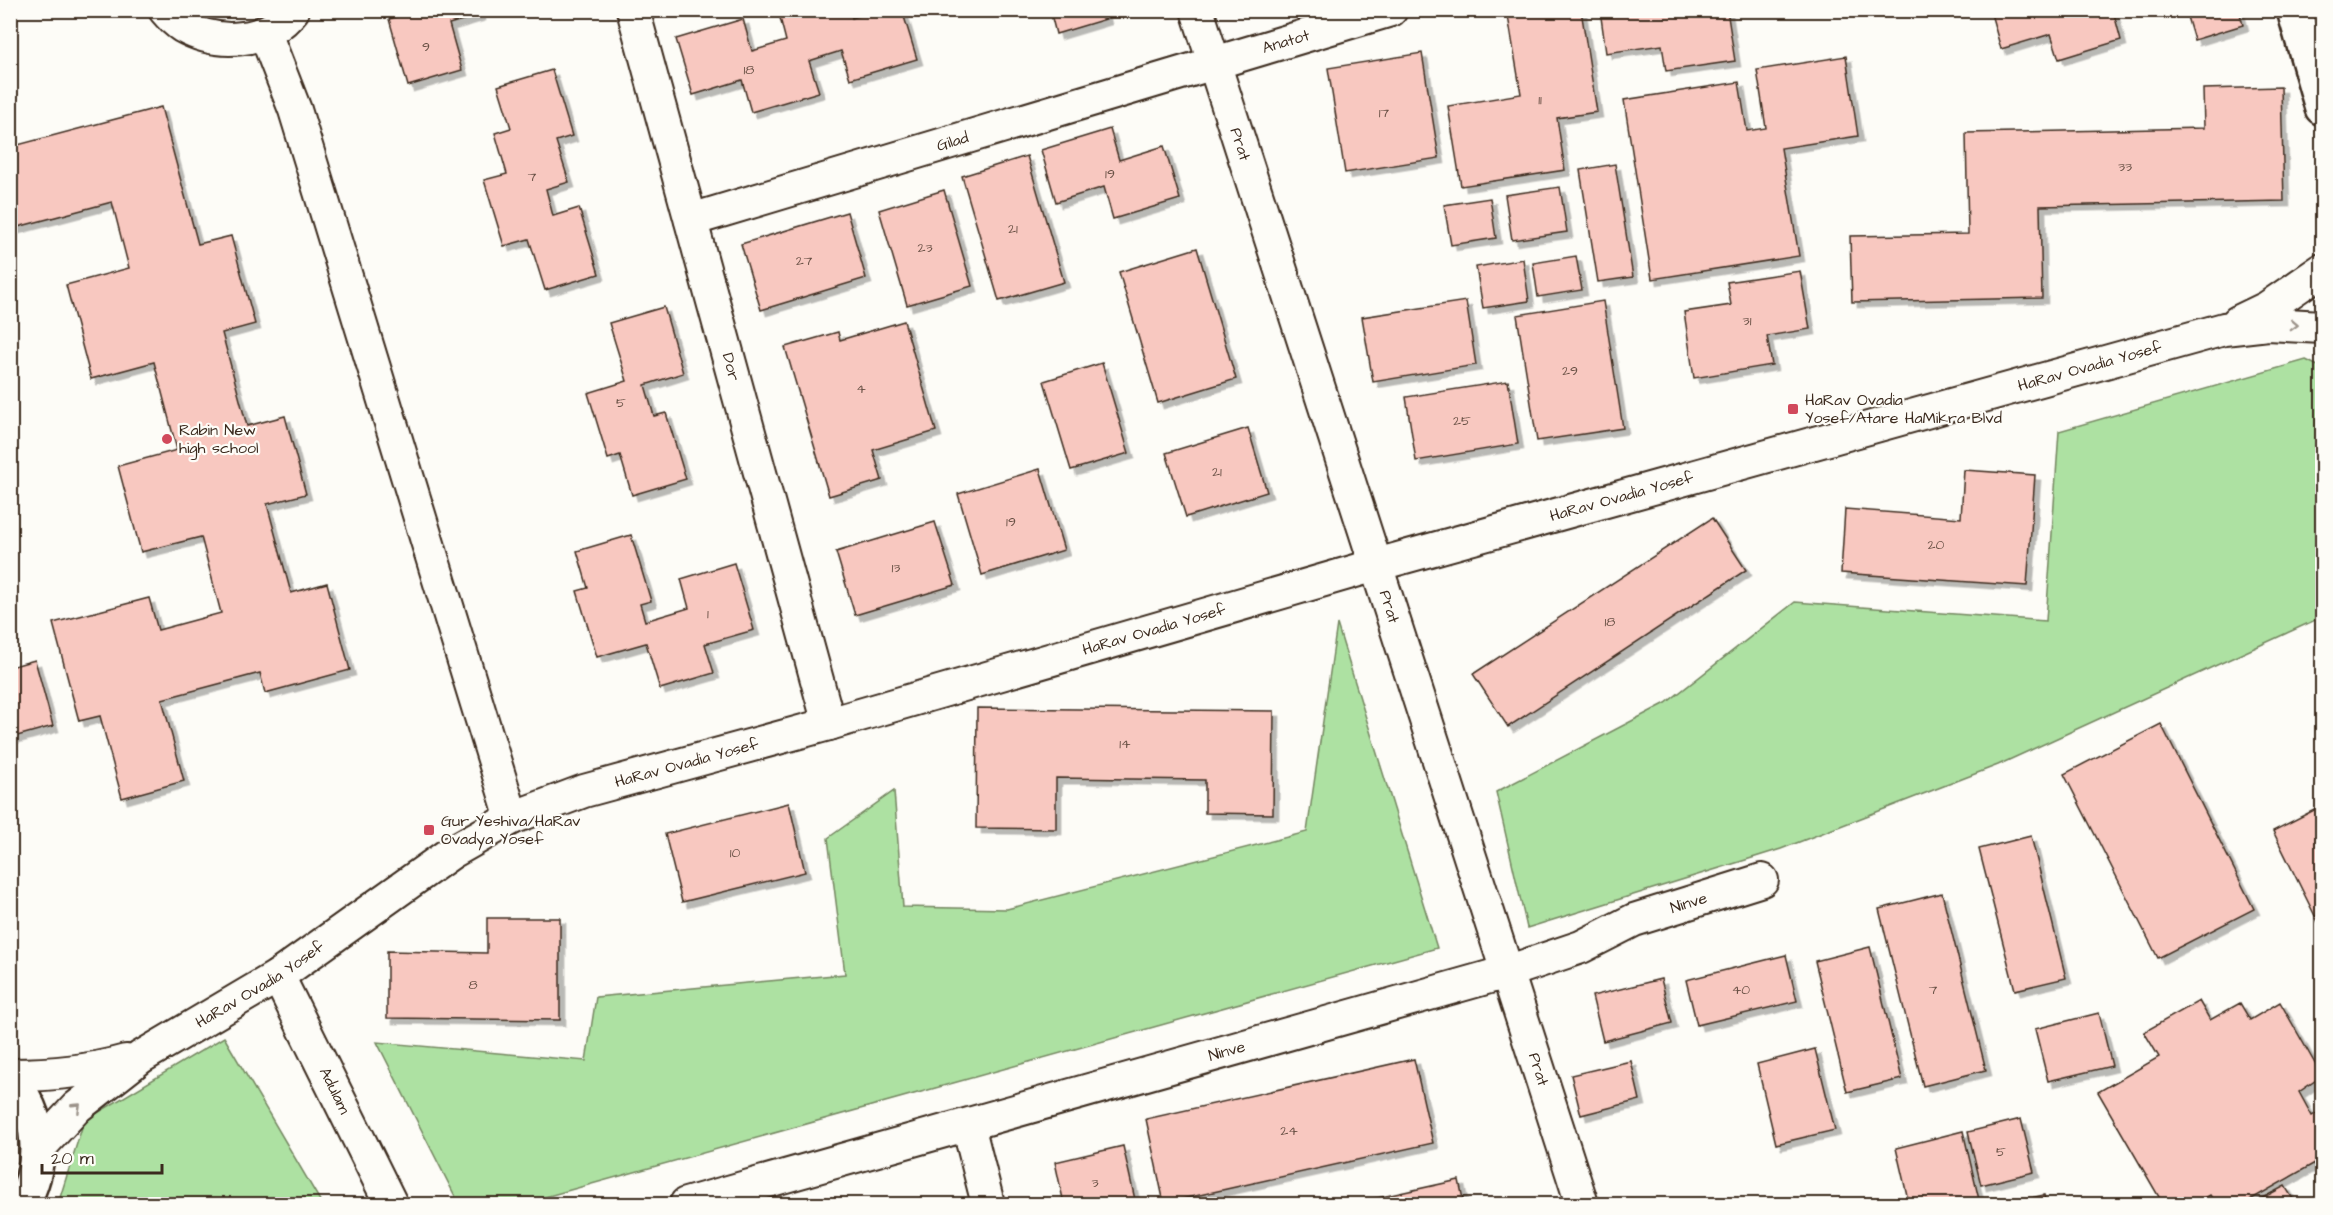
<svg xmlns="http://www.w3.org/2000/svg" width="2333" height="1215" viewBox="0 0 2333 1215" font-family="'Architects Daughter',sans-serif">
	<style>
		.green { fill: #ade1a2; stroke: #748660; stroke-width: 1.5 }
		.building { fill: #f8c8c0; stroke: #3b2a1e; stroke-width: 1.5; filter: url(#shadow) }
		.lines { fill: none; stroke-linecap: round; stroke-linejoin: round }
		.street-casing { stroke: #3b2a1e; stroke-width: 36 }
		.secondary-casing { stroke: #3b2a1e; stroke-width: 38 }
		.street { stroke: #fdfcf7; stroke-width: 32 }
		.secondary { stroke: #fdfcf7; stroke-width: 33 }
		.oneway { stroke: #9c938a }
		.poi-dot { fill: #d1495b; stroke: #fdfcf7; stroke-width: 2 }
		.labels { text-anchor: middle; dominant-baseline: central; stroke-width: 4.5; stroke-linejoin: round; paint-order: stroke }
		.number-label { font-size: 14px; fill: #6a5246 }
		.street-label { font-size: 16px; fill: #3b2a1e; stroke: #fdfcf7 }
		.poi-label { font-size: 16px; fill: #3b2a1e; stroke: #fdfcf7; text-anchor: start }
	</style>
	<defs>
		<filter id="shadow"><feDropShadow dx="5.5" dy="5.5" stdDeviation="0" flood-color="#0004"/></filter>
	</defs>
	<rect width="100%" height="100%" fill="#fdfcf7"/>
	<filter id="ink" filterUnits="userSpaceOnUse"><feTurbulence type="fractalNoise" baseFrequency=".0167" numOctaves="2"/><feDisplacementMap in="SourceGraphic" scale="12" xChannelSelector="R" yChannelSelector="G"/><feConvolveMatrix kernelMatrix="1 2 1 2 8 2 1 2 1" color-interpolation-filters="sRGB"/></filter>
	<g filter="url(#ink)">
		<!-- green -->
		<g class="green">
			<polygon points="2306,360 2322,368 2322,617 1998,765 1781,849 1527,928 1496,792 1666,703 1795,602 2046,621 2059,431"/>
			<polygon points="1337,624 1437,948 520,1204 459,1204 377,1042 586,1061 596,997 845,974 828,838 894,791 903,907 1007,909 1307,832"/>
			<polygon points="224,1037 322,1204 58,1204 84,1121"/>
		</g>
		<!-- building -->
		<g class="building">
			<polygon points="418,10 479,10 480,15 449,24 462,70 408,86 389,19"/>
			<polygon points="778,10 850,10 852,18 878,10 902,10 917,59 850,79 841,51 809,61 819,92 751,112 742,80 693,95 676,39 743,19 752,51 786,41"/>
			<polygon points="1050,10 1104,10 1106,19 1056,34"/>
			<polygon points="1507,10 1581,10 1597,112 1557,118 1565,170 1461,186 1448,106 1521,94"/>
			<polygon points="1600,10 1727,10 1735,61 1666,71 1662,45 1606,53"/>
			<polygon points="1990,10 2113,10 2121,40 2059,59 2051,34 2001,49"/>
			<polygon points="2185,10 2239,10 2243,25 2194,40"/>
			<polygon points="1422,53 1439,158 1345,173 1328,68"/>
			<polygon points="1846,56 1858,136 1781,148 1799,256 1652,279 1624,100 1739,82 1747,131 1766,128 1757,70"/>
			<polygon points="552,70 572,136 556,141 569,182 546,189 553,216 579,208 599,274 545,290 529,239 504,246 484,180 507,174 495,133 511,128 498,86"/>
			<polygon points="2281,87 2284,201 2040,206 2042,298 1852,302 1850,236 1968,234 1966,133 2204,128 2203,89"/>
			<polygon points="161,107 198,244 231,236 255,324 222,333 247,426 285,416 306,494 267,504 291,593 327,583 350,670 265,693 260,673 162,699 184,781 122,798 100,716 79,721 53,623 149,598 158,630 221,613 201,537 141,552 118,466 177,450 154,362 91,379 66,285 129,268 112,202 10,229 10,147"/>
			<polygon points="1110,129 1119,160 1164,146 1180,199 1113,219 1104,187 1056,202 1041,150"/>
			<polygon points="1027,156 1064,282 999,301 962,176"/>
			<polygon points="1615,164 1633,277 1598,282 1580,170"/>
			<polygon points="1560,187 1567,232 1512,240 1505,195"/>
			<polygon points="944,190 972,286 907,305 879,210"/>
			<polygon points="1490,198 1496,238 1451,245 1444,205"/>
			<polygon points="847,212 866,278 761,310 741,244"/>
			<polygon points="1197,248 1236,379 1158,403 1119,272"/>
			<polygon points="1576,256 1582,290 1538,297 1533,263"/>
			<polygon points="1523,259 1529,301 1483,308 1476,267"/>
			<polygon points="1800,271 1810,329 1767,336 1772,365 1694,378 1684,312 1731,305 1727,282"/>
			<polygon points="1466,301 1476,365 1373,382 1362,317"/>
			<polygon points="1603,301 1623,428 1537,441 1517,315"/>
			<polygon points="664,307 683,373 645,385 654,416 666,413 686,479 632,495 620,455 608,459 588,393 627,381 609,323"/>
			<polygon points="904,321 936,431 873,450 882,480 829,496 785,347 838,332 840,340"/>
			<polygon points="1102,363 1129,453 1071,470 1044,381"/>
			<polygon points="1508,381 1518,444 1416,461 1406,397"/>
			<polygon points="1248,428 1267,492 1186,517 1166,453"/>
			<polygon points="1040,469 1064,550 982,575 958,494"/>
			<polygon points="1964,470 2035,475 2027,586 1841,573 1845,509 1961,518"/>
			<polygon points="1712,518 1746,570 1508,727 1473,674"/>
			<polygon points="935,522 955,585 855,615 836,552"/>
			<polygon points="631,535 651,601 640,604 645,621 689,608 681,579 734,563 754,630 705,644 714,673 660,689 646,643 597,657 577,591 588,588 577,551"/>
			<polygon points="35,660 53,726 10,738 10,667"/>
			<polygon points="977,708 1274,711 1273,814 1205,813 1205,780 1056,778 1056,829 976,828"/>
			<polygon points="2161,724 2254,909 2158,958 2064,774"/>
			<polygon points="789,803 805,872 682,902 665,834"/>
			<polygon points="2322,806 2322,930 2273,831"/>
			<polygon points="2031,836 2066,978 2015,990 1979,849"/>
			<polygon points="1942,893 1986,1070 1923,1086 1879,909"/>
			<polygon points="487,918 560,918 560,1020 387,1018 387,951 487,953"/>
			<polygon points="1870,947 1902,1079 1847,1092 1815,961"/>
			<polygon points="1786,955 1797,1001 1697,1025 1686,980"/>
			<polygon points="1661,979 1672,1023 1603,1041 1592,996"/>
			<polygon points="2199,1001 2210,1020 2240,1003 2250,1020 2280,1002 2322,1076 2299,1092 2312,1116 2322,1110 2322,1159 2243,1204 2216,1204 2210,1195 2195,1204 2163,1204 2098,1092 2159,1057 2144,1032"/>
			<polygon points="2099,1013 2112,1066 2048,1081 2035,1029"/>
			<polygon points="1815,1049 1835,1130 1776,1144 1757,1064"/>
			<polygon points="1414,1059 1433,1143 1164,1203 1146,1119"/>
			<polygon points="1631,1061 1640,1100 1581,1115 1571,1075"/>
			<polygon points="2021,1119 2034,1172 1981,1185 1968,1132"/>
			<polygon points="1963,1131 1980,1204 1909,1204 1896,1148"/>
			<polygon points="1123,1146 1136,1204 1064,1204 1055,1162"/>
			<polygon points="1459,1180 1464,1204 1350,1204"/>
			<polygon points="2285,1186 2296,1204 2251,1204"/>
			<polygon points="2044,1195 2046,1204 2005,1204"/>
		</g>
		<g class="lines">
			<defs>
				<g id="street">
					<path d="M165,10C170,16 176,22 182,26C217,46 267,44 293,10"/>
					<path id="s1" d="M633,10L829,724"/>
					<path id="s2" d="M1197,10L1582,1204"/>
					<polyline points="265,33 295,110 512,818"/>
					<path id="s3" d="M691,220L1391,10"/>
					<polyline points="2238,322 2267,308 2322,270"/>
					<path id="s4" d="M278,976L391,1204"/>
					<path d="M10,1075C50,1075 87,1072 126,1061"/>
					<polyline points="968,1125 988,1204"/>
					<path id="s5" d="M37,1150L77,1107L141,1057L278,976L452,852L512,818L584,791L829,724L1376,565L2224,329L2268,324L2322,327"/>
					<path id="s6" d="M686,1204L1507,972L1581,947L1634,920L1762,880"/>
				</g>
				<g id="secondary">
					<polyline points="2294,10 2322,108"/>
					<path d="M10,1079C42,1115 45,1163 22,1204"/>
				</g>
			</defs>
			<!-- street casing -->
			<use href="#street" class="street-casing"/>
			<!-- secondary casing -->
			<use href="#secondary" class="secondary-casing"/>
			<!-- street -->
			<use href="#street" class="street"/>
			<!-- secondary -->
			<use href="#secondary" class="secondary"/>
		</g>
		<!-- one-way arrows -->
		<defs><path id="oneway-chevron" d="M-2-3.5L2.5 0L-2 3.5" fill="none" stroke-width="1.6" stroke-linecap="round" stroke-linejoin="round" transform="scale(1.5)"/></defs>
		<g class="oneway">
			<use href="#oneway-chevron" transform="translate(2294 325) rotate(2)"/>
			<use href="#oneway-chevron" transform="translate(77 1107) rotate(-43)"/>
		</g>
	</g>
	<!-- markers -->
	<g class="poi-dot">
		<rect x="1787" y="403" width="12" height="12" rx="3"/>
		<circle cx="167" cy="439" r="6"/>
		<rect x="423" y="824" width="12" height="12" rx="3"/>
	</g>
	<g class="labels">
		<!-- number labels -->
		<g class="number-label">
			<text x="426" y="47">9</text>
			<text x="749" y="70">18</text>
			<text x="1540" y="100">11</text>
			<text x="1384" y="113">17</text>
			<text x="2125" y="167">33</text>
			<text x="1110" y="174">19</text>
			<text x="532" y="177">7</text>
			<text x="1013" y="229">21</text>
			<text x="925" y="248">23</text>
			<text x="804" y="261">27</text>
			<text x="1747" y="321">31</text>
			<text x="1570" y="371">29</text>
			<text x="861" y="389">4</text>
			<text x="621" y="403">5</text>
			<text x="1462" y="421">25</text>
			<text x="1217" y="472">21</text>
			<text x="1011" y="522">19</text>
			<text x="1936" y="545">20</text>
			<text x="896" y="568">13</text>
			<text x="708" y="614">1</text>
			<text x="1610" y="622">18</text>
			<text x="1125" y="744">14</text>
			<text x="735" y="853">10</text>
			<text x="473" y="985">8</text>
			<text x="1741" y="990">40</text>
			<text x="1933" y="990">7</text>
			<text x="1289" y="1131">24</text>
			<text x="2001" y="1152">5</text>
			<text x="1095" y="1183">3</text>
		</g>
		<!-- street labels -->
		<g class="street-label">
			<text stroke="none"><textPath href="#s3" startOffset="621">Anatot</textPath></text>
			<text stroke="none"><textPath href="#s3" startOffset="273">Gilad</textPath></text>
			<text stroke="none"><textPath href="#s2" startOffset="141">Prat</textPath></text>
			<text stroke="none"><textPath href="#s5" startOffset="2223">HaRav Ovadia Yosef</textPath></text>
			<text stroke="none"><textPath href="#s1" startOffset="370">Dor</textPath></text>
			<text stroke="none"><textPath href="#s5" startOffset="1737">HaRav Ovadia Yosef</textPath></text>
			<text stroke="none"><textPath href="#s2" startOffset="627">Prat</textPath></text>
			<text stroke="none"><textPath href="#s5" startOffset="1251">HaRav Ovadia Yosef</textPath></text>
			<text stroke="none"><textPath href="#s5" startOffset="765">HaRav Ovadia Yosef</textPath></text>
			<text stroke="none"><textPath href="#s6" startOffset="1048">Ninve</textPath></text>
			<text stroke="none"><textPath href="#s5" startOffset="279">HaRav Ovadia Yosef</textPath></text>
			<text stroke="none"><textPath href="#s6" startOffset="562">Ninve</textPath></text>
			<text stroke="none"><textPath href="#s2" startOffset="1113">Prat</textPath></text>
			<text stroke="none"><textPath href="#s4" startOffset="128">Adulam</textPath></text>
		</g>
		<!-- poi labels -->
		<g class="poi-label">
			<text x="1805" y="400">HaRav Ovadia<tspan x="1805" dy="18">Yosef/Atare HaMikra Blvd</tspan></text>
			<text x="179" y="430">Rabin New<tspan x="179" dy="18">high school</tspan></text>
			<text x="441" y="821">Gur Yeshiva/HaRav<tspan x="441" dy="18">Ovadya Yosef</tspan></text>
		</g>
	</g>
	<!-- margin -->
	<rect width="2333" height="1215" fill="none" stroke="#fdfcf7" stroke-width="36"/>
	<rect x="18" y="18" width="2297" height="1179" fill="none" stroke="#3b2a1e" stroke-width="2" filter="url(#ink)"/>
	<!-- scale -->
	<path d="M42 1164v9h120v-9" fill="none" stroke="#3b2a1e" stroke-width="3"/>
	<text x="51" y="1164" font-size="18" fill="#3b2a1e" stroke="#fdfcf7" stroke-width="4.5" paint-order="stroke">20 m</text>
</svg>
